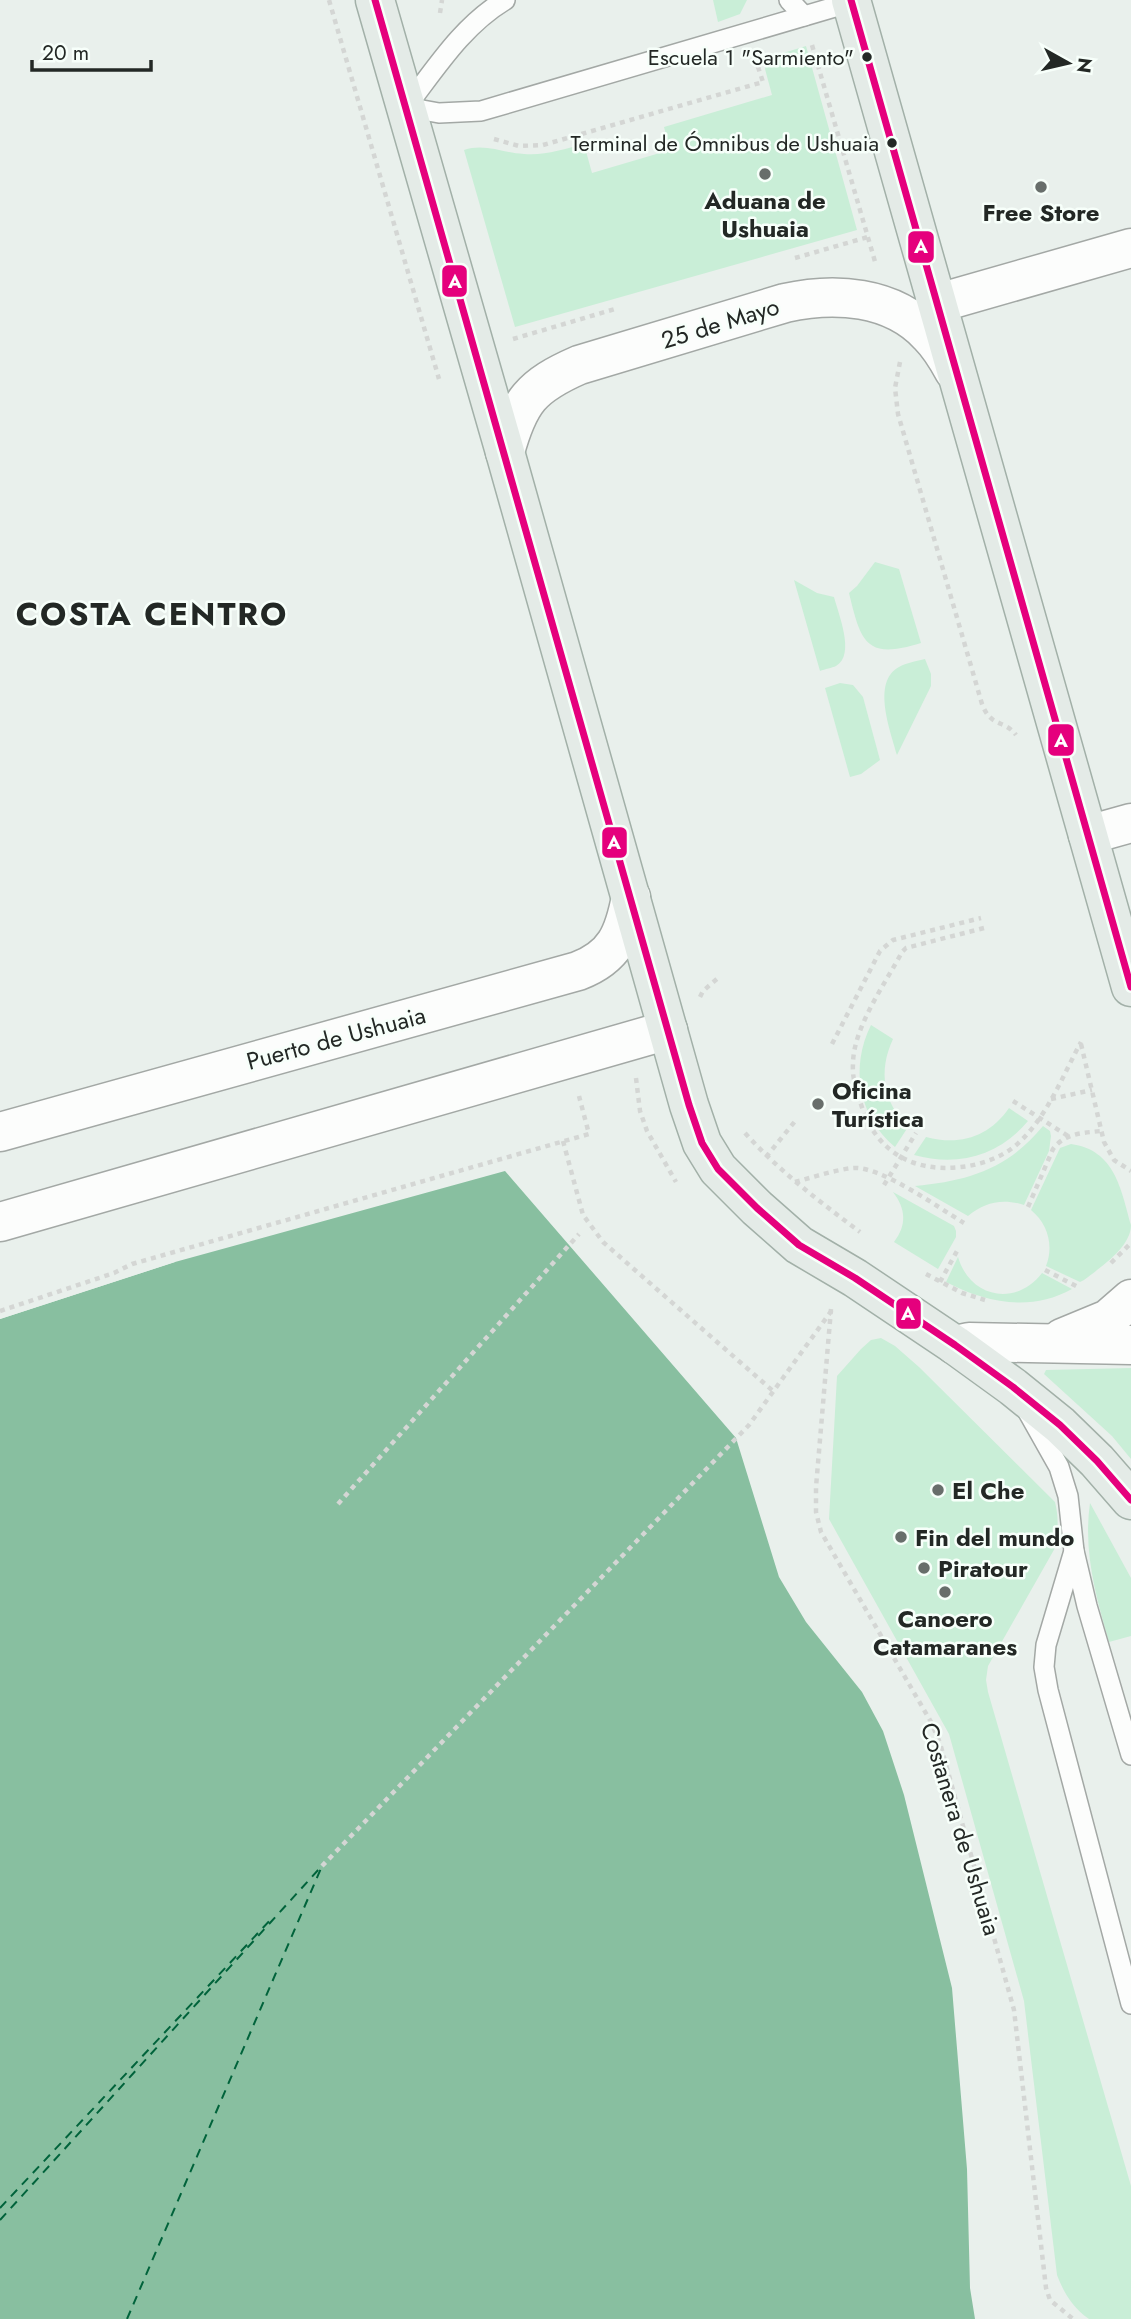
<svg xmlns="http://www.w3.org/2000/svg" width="1131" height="2319" viewBox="0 0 1131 2319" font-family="Jost,sans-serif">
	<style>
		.green { fill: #c9eed7 }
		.water { fill: #88bfa0 }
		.pier { fill: #e9f0ec }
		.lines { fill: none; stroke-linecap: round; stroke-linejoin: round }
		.ferry { stroke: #01633b; stroke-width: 2; stroke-dasharray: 9 7; stroke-linecap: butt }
		.service-casing { stroke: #a3a8a5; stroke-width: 22 }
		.minor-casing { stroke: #a3a8a5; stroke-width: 41 }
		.primary-casing { stroke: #a2b0a8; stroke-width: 41 }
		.path { stroke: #d4d6d4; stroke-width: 4.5; stroke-dasharray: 5 5; stroke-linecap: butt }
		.service { stroke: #fcfdfc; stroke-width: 19 }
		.minor { stroke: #fcfdfc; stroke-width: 38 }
		.primary { stroke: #e4ebe7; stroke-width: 38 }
		.bus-1-casing { stroke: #f7fffa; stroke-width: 12 }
		.bus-1 { stroke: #e5007d; stroke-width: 7 }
		.bus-dot { fill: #232825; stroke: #f7fffa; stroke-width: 2.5 }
		.poi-dot { fill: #686e6b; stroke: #f7fffa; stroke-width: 2.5 }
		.labels { text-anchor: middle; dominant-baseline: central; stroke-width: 5; stroke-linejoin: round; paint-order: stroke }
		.bus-label { font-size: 22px; fill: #232825; stroke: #f7fffa; text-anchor: end }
		.poi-label { font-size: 24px; font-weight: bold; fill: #232825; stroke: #f7fffa; text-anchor: start }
		.street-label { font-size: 24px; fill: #232825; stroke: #f7fffa }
		.district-label { font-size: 32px; font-weight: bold; letter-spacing: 2px; fill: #232825; stroke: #f7fffa }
		.line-badge { stroke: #f7fffa; stroke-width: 2.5 }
		.badge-label { font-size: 19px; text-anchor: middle; font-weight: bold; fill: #fff }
	</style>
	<rect width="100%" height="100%" fill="#e9f0ec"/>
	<!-- green -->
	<g class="green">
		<polygon points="713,0 747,0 740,14 718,22"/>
		<path d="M806,46L857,230L515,327L464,150C485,143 503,153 524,154C544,156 564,149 584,144L592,173L670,150L664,127L772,95L765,69L767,58Z"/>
		<path d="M875,562L899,569L921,643C866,660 861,643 849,593L857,586Z"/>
		<path d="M794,580L817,593L834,597C838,613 856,655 836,666C832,668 825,669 820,671Z"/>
		<path d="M925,659L931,674V686L897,755C891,732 871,682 899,667C906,663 917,661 925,659Z"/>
		<polygon points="840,683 853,685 863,697 880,760 861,774 850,777 825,688"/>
		<path d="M871,1025L893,1039C878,1071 883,1102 908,1127L895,1147C858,1116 850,1067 871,1025Z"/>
		<path d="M1009,1108L1028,1121C999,1156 958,1167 914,1155L926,1137C960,1146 989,1137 1009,1108Z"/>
		<path d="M1043,1126L1050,1131L1051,1136L1049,1151L1024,1205C1003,1198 984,1202 968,1216L915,1186C968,1181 1008,1169 1043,1126Z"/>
		<path d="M1071,1144C1115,1150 1121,1189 1131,1225C1131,1247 1101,1267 1084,1280L1080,1282L1046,1266C1054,1246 1048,1224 1031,1210L1060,1148Z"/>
		<path d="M893,1192L954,1226L956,1231V1237L938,1269L894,1242C907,1225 906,1209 893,1192Z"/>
		<path d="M958,1257C970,1298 1016,1307 1042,1273L1072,1289C1031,1312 986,1303 946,1282Z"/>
		<path d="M881,1338L895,1346L919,1367L1055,1502C1059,1518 1058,1531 1055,1548L988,1666L986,1680L988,1692L1131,2186V2319H1089C1072,2307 1064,2293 1057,2275L1024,2001L949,1734L829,1519L837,1376L861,1349L871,1340Z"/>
		<polygon points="1131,1368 1131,1459 1112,1436 1044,1374 1046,1370"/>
		<path d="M1090,1503L1131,1578V1636L1109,1642C1096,1596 1083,1552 1090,1503Z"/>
	</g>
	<!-- water -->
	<polygon class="water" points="505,1171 736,1438 779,1577 806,1622 862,1692 883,1731 904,1795 952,1988 967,2169 970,2288 975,2319 0,2319 0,1319 175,1262"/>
	<!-- pier -->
	<polygon class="pier" points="174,1258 175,1262 0,1319 0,1315"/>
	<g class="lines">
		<!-- ferry -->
		<g class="ferry">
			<polyline points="0,2208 273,1917"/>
			<polyline points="0,2220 319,1869"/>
			<polyline points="127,2319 322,1866"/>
		</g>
		<defs>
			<g id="service">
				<path d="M505,0C462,26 436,68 406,107L439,113L481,111L852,2"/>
				<polyline points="789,0 804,16"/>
				<polyline points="1028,1412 1059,1467 1068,1496 1074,1551 1087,1606 1131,1755"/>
				<polyline points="1074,1551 1046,1645 1044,1667 1048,1690 1131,2004"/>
			</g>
			<g id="minor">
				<polyline points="935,304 1131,248"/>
				<path d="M505,452C519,401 531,386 579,365L785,303C834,292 892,295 929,335C939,345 947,358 954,371"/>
				<polyline points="1088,835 1131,823"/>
				<path d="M0,1132L578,971C615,957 624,934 631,897"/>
				<polyline points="0,1222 668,1030"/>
				<polyline points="1062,1338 1108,1319 1131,1299"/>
				<polyline points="955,1345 969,1342 1131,1345"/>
			</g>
			<g id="primary">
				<polyline points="375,0 505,452 689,1105 702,1143 718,1169 757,1208 799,1245 855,1278 955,1345 1013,1387 1060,1425 1097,1461 1131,1500"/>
				<path d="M851,0C943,329 1037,658 1131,987"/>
			</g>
		</defs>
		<!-- service casing -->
		<use href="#service" class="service-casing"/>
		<!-- minor casing -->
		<use href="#minor" class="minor-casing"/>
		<!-- primary casing -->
		<use href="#primary" class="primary-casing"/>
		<!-- path -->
		<g class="path">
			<polyline points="329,0 439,379"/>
			<polyline points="440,13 442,0"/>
			<polyline points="812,45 876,265"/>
			<polyline points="494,139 519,146 543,145 763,82 758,67 759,59"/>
			<polyline points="795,258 868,237"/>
			<polyline points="513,339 615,309"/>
			<path d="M900,362L895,388L898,414L982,704C991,728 1004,719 1016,735"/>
			<path d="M984,928L906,948L902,952C885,984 853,1028 853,1064C852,1077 856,1089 860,1101C874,1150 911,1173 961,1167C980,1165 1000,1158 1015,1146C1046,1120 1062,1077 1081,1042"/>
			<polyline points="700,997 703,991 718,978"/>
			<polyline points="832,1044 880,951 893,940 981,918"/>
			<polyline points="1081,1044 1104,1142 1114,1160 1131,1171"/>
			<polyline points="636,1078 640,1111 647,1131 676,1182"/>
			<polyline points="1051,1099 1092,1090"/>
			<polyline points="1013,1101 1068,1136"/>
			<path d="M745,1133C779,1171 819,1201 860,1232"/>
			<polyline points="563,1141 583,1215 603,1242 773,1391"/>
			<polyline points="766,1157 796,1120"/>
			<path d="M795,1182C814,1177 834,1170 853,1168C881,1166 939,1208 964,1223"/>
			<polyline points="884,1185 916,1133"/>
			<path d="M1028,1207L1053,1149C1065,1133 1082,1133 1101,1131"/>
			<polyline points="1111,1263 1131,1243"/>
			<polyline points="1045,1270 1078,1287"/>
			<polyline points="926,1274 962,1293 985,1300"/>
			<polyline points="940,1282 957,1251"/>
			<polyline points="831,1309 816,1487 816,1512 821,1532 931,1722 940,1743 1014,2010 1046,2288 1050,2300 1073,2319"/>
			<polyline points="0,1311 114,1273 132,1264 589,1134 579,1096"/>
			<polyline points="338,1504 579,1234"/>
			<polyline points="322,1866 749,1425 832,1310"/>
		</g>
		<!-- service -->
		<use href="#service" class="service"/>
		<!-- minor -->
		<use href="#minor" class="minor"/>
		<!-- primary -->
		<use href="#primary" class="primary"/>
		<defs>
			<g id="bus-1">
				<polyline points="375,0 689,1105 702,1143 718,1169 757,1208 799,1245 855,1278 955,1345 1013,1387 1060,1425 1097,1461 1131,1500"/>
				<polyline points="851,0 1131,987"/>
			</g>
		</defs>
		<!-- bus-1 casing -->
		<use href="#bus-1" class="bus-1-casing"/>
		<!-- bus-1 -->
		<use href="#bus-1" class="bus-1"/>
	</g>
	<!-- markers -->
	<g class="bus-dot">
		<circle cx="867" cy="57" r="6"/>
		<circle cx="892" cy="143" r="6"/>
	</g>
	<g class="poi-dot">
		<circle cx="765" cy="174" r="7"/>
		<circle cx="1041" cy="187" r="7"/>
		<circle cx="818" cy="1104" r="7"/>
		<circle cx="938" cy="1490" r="7"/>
		<circle cx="901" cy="1537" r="7"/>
		<circle cx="924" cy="1568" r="7"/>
		<circle cx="945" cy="1592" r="7"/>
	</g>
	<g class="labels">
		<!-- bus labels -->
		<g class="bus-label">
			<text x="854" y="57">Escuela 1 "Sarmiento"</text>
			<text x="879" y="143">Terminal de Ómnibus de Ushuaia</text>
		</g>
		<!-- poi labels -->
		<g class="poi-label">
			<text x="765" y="200" text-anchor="middle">Aduana de<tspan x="765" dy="28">Ushuaia</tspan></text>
			<text x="1041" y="212" text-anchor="middle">Free Store</text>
			<text x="832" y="1090">Oficina<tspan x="832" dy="28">Turística</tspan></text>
			<text x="952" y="1490">El Che</text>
			<text x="915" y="1537">Fin del mundo</text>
			<text x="938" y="1568">Piratour</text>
			<text x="945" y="1618" text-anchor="middle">Canoero<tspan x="945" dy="28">Catamaranes</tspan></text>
		</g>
		<!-- street labels -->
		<g class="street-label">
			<text transform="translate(720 323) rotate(-17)">25 de Mayo</text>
			<text transform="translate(336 1038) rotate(-15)">Puerto de Ushuaia</text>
			<text transform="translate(961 1829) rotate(73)">Costanera de Ushuaia</text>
		</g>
		<!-- district labels -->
		<g class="district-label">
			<text x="152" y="614">COSTA CENTRO</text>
		</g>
	</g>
	<g class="line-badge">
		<rect x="907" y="230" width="28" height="34" rx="7" fill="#e5007d"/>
		<rect x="441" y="264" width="27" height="34" rx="7" fill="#e5007d"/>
		<rect x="1047" y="723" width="28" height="34" rx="7" fill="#e5007d"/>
		<rect x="601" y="826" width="27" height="33" rx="7" fill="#e5007d"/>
		<rect x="895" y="1297" width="27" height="33" rx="7" fill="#e5007d"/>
	</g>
	<g class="badge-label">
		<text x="921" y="253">A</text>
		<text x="455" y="288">A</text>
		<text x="1061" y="747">A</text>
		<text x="614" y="849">A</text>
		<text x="908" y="1320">A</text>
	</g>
	<!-- north arrow -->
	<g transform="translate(1068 63) rotate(98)" stroke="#f7fffa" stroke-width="5" paint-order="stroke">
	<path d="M0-5L12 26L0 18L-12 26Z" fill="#232825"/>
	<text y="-10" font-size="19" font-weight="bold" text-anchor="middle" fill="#232825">N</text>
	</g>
	<!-- scale -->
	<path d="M32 60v10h119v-10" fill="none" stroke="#232825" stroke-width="3.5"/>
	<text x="42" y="60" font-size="21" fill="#232825" stroke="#f7fffa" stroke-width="5" paint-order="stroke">20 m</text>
</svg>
